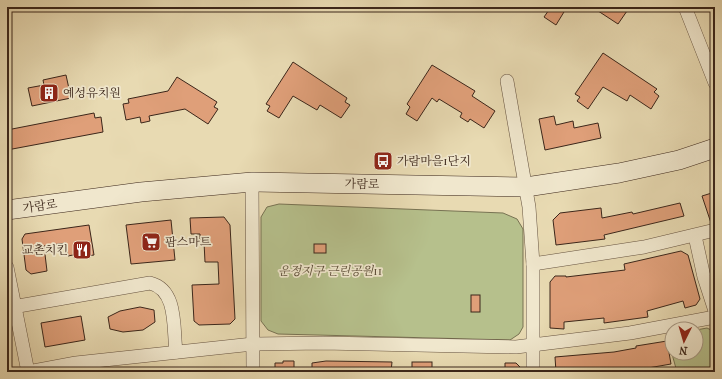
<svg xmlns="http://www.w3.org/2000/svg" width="722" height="379" viewBox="0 0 722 379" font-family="'IM FELL French Canon','Noto Serif KR',serif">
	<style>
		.green { fill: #b6c08c; stroke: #787353 }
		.building { fill: #df9f79; stroke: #3b261a }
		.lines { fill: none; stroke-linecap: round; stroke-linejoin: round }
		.street-casing { stroke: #665340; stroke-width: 14 }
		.secondary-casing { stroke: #3b261a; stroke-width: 20 }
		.street { stroke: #f0e7cd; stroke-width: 13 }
		.secondary { stroke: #f0e7cd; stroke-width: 19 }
		.labels { text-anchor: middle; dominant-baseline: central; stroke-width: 3.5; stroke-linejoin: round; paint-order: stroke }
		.poi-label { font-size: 12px; fill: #3b261a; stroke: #f0e7cd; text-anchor: start }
		.street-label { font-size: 12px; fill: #3b261a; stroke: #f0e7cd }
		.park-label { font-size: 12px; font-style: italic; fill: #5a4c36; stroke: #f0e7cd }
	</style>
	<rect width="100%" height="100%" fill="#e8dab2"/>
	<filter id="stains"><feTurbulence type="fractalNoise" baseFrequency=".005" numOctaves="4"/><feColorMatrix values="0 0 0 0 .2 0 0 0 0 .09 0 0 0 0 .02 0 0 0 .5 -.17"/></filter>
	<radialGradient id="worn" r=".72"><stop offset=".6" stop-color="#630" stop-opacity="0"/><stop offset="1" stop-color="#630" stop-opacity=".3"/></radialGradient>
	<!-- green -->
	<g class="green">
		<polygon points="279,204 503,213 517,219 523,229 523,327 519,334 510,340 278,334 268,330 261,321 261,217 267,207"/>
		<polygon points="707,328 715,332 715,372 677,372 667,336 672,335 672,353 696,353 696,330"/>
	</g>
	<!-- building -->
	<g class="building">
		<polygon points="551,7 567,7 556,25 544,17"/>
		<polygon points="592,7 620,7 627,11 618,24"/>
		<polygon points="603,53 657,89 654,92 659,96 651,109 630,95 627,101 603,87 588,109 577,101 580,97 575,94"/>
		<polygon points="293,62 347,98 345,102 350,105 341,118 320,105 317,110 293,96 279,118 267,111 270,106 266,104"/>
		<polygon points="432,65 475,91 472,96 495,111 484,128 470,119 468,122 460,117 462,113 439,99 437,102 432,98 417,121 406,114 410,107 407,104"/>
		<polygon points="66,75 71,98 32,106 28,88 44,85 43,80"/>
		<polygon points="177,77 217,102 214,107 218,109 208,124 185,109 149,116 150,121 141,123 140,117 126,120 123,104 129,103 128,99 168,91"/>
		<polygon points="94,113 95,118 101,117 103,132 7,150 7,130"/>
		<polygon points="554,116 556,125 573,121 574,128 598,123 601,138 545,150 539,119"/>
		<polygon points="715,192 715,222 711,223 702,196"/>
		<polygon points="680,203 684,216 604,235 605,239 556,245 553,220 560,213 601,208 602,218 632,212 633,214"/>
		<polygon points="224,217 230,225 235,319 230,324 199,325 194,321 192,285 219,284 218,262 205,262 204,242 200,242 200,234 191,234 190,218"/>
		<polygon points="171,220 175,260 131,264 126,225"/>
		<polygon points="89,225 94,255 79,257 78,254 68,256 66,243 44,246 47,271 31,274 26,270 22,239 25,234"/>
		<rect x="314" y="244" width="12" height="9"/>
		<polygon points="681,251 688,255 700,299 696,305 685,308 683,301 647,311 648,317 604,323 604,318 564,322 564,329 550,328 550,282 555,276 566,276 566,277 625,270 624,264"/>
		<rect x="471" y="295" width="9" height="17"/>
		<polygon points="140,307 154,310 155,322 143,330 123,332 110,329 108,317 120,311"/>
		<polygon points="81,316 85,340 45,347 41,323"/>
		<polygon points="667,341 671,364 625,372 595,372 595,369 556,372 555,357 614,352 636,348 636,346"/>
		<polygon points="283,361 294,361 294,372 275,372 275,363 283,363"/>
		<polygon points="326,361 392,362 391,372 312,372 312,363"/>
		<rect x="412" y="362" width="20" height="10"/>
		<polygon points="505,363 516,363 525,372 505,372"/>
	</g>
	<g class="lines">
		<defs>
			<g id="street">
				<polyline points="685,7 715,83"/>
				<polyline points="507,81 529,207 533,264 533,372"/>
				<polyline points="252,182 253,372"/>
				<polyline points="695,236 704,277 715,311"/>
				<polyline points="533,264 644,247 715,230"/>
				<polyline points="7,267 28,372"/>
				<path d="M7,308L150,283C178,290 173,328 176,352"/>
				<polyline points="28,372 76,363 253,344 323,343 516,347 630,333 715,317"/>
			</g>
			<polyline id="secondary" points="7,210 141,192 252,182 526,187 619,173 679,160 715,148"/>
		</defs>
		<!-- street casing -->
		<use href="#street" class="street-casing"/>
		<!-- secondary casing -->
		<use href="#secondary" class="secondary-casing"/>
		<!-- street -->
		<use href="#street" class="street"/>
		<!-- secondary -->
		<use href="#secondary" class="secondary"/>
	</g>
	<!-- icons -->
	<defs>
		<symbol id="building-square" viewBox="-11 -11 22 22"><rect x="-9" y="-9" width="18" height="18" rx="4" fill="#8f2418" stroke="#f0e7cd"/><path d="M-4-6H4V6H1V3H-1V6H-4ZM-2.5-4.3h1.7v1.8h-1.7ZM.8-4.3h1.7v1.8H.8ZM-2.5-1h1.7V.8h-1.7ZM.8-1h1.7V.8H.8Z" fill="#fff"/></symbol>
		<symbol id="bus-square" viewBox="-11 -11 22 22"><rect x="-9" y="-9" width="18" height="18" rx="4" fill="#8f2418" stroke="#f0e7cd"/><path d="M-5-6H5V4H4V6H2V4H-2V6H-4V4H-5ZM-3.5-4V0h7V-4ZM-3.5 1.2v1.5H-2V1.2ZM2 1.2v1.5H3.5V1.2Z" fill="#fff"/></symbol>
		<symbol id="supermarket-square" viewBox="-11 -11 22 22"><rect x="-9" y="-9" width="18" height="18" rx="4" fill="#8f2418" stroke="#f0e7cd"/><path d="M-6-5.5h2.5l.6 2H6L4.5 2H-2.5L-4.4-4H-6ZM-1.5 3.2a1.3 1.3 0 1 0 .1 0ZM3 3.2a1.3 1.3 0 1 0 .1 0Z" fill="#fff"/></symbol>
		<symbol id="restaurant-square" viewBox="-11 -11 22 22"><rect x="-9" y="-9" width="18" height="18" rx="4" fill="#8f2418" stroke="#f0e7cd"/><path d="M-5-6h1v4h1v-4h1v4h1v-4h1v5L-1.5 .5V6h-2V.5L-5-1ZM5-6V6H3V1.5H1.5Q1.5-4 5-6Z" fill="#fff"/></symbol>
	</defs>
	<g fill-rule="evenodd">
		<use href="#building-square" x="38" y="82" width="22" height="22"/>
		<use href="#bus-square" x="372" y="150" width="22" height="22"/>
		<use href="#supermarket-square" x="140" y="231" width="22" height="22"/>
		<use href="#restaurant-square" x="71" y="239" width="22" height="22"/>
	</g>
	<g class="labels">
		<!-- poi labels -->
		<g class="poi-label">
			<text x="63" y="93">예성유치원</text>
			<text x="397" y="161">가람마을1단지</text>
			<text x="165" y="242">팜스마트</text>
			<text x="68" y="250" text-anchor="end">교촌치킨</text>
		</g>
		<!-- street labels -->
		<g class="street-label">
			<text transform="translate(362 184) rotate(1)">가람로</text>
			<text transform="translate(40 206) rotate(-8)">가람로</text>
		</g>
		<!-- park labels -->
		<g class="park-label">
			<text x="330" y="271">운정지구 근린공원11</text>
		</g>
	</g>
	<!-- margin -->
	<rect width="722" height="379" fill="none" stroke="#e8dab2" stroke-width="24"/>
	<rect x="8" y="8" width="706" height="363" fill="none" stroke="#3b261a" stroke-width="2"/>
	<rect x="12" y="12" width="698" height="355" fill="none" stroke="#3b261a"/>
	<!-- north arrow -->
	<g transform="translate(684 341) rotate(185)"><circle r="19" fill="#f0e7cd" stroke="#a89a85"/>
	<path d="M0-3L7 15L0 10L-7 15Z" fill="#8f2418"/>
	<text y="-6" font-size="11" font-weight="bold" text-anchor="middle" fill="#3b261a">N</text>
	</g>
	<rect width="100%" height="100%" filter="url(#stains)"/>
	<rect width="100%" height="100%" fill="url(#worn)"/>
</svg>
